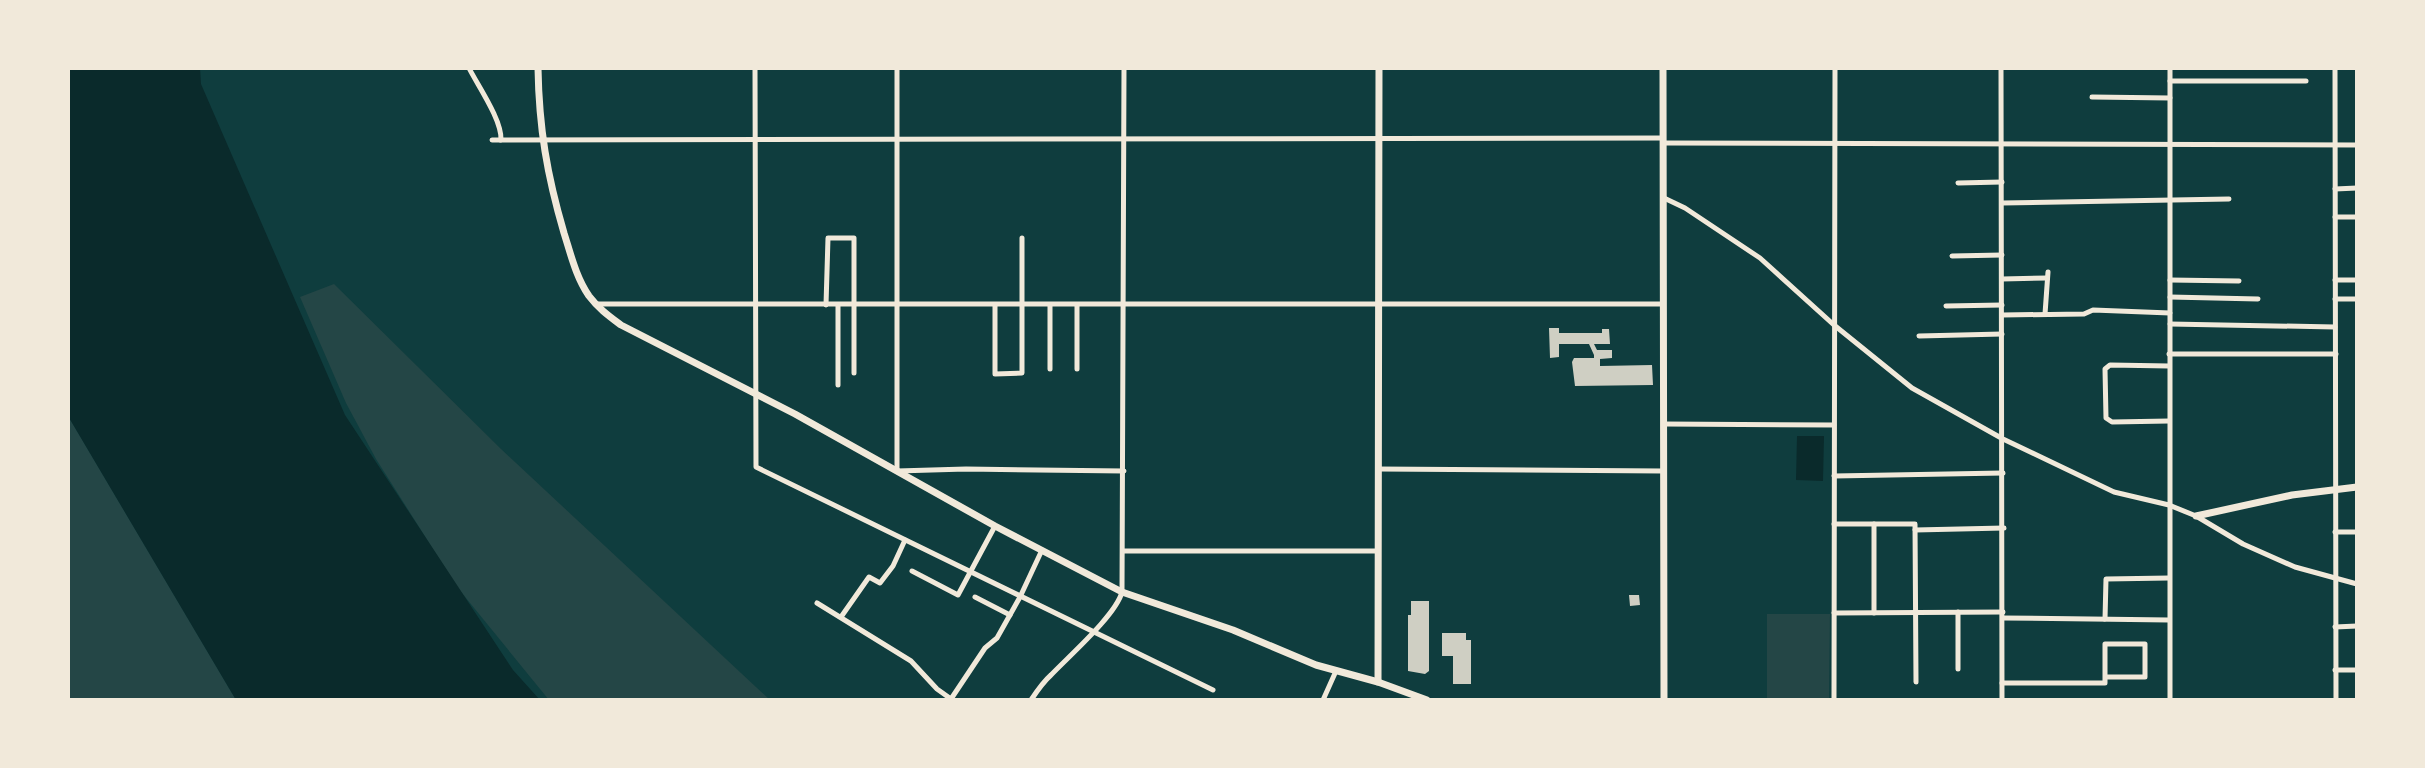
<svg xmlns="http://www.w3.org/2000/svg" width="2425" height="768" viewBox="0 0 2425 768" font-family="Figtree,sans-serif">
	<style>
		.green { fill: #244646 }
		.water { fill: #0a2a2b }
		.building { fill: #cfcfc3 }
		.lines { fill: none; stroke-linecap: round; stroke-linejoin: round }
		.minor { stroke: #f1e9da; stroke-width: 5 }
		.tertiary { stroke: #f1e9da; stroke-width: 7 }
		.secondary { stroke: #f1e9da; stroke-width: 7 }
	</style>
	<rect width="100%" height="100%" fill="#0f3d3e"/>
	<!-- green -->
	<g class="green">
		<polygon points="334,284 501,449 770,700 549,700 457,587 376,459 346,403 300,297"/>
		<polygon points="68,416 236,700 68,700"/>
		<polygon points="1767,614 1830,614 1829,700 1767,700"/>
	</g>
	<!-- water -->
	<g class="water">
		<polygon points="68,68 200,68 201,84 345,415 513,670 540,700 236,700 68,416"/>
		<polygon points="1797,436 1824,436 1823,481 1796,480"/>
	</g>
	<!-- building -->
	<g class="building">
		<polygon points="1549,328 1559,328 1559,333 1602,333 1602,329 1609,329 1610,344 1594,344 1597,350 1612,350 1612,358 1600,359 1600,366 1652,365 1653,385 1575,386 1572,362 1574,358 1594,358 1594,355 1589,344 1559,344 1559,357 1550,358"/>
		<polygon points="1629,595 1639,595 1640,605 1630,606"/>
		<polygon points="1411,601 1429,601 1429,671 1425,674 1408,671 1408,615 1411,615"/>
		<polygon points="1442,633 1466,633 1466,640 1471,640 1471,684 1453,684 1453,656 1442,656"/>
	</g>
	<g class="lines">
		<!-- minor -->
		<g class="minor">
			<path d="M469,68C478,86 502,120 501,140"/>
			<polyline points="755,68 756,467 1213,690"/>
			<polyline points="897,68 897,471 966,469 1124,471"/>
			<polyline points="2001,68 2002,700"/>
			<polyline points="2335,68 2336,700"/>
			<polyline points="2170,81 2306,81"/>
			<polyline points="2092,97 2170,98"/>
			<polyline points="492,140 1663,138"/>
			<polyline points="1663,143 2357,145"/>
			<polyline points="1958,183 2002,182"/>
			<polyline points="2335,189 2357,188"/>
			<polyline points="1664,198 1685,208 1760,258 1834,325 1912,388 2003,439 2114,492 2169,505 2196,516 2243,544 2295,567 2357,584"/>
			<polyline points="2002,203 2229,199"/>
			<polyline points="2335,217 2357,217"/>
			<polyline points="1952,256 2002,255"/>
			<polyline points="2002,279 2047,278"/>
			<polyline points="2170,280 2239,281"/>
			<polyline points="2335,280 2357,280"/>
			<polyline points="2170,297 2258,299"/>
			<polyline points="2335,299 2357,299"/>
			<polyline points="596,304 1663,304"/>
			<polyline points="826,305 828,238 854,238 854,373"/>
			<polyline points="995,305 995,374 1022,373 1022,238"/>
			<polyline points="1946,306 2002,305"/>
			<polyline points="2045,314 2048,272"/>
			<polyline points="2002,315 2084,314 2093,310 2170,313"/>
			<polyline points="2170,324 2335,327"/>
			<polyline points="1919,336 2002,334"/>
			<polyline points="2169,354 2336,354"/>
			<polyline points="1050,369 1050,305"/>
			<polyline points="1077,369 1077,305"/>
			<polyline points="838,385 838,306"/>
			<polyline points="2169,421 2112,422 2106,418 2105,369 2110,365 2169,366"/>
			<polyline points="1664,424 1834,425"/>
			<polyline points="1378,469 1663,471"/>
			<polyline points="1834,476 2003,473"/>
			<polyline points="1834,524 1915,524 1916,682"/>
			<polyline points="1874,524 1874,613"/>
			<polyline points="1915,530 2004,528"/>
			<polyline points="2335,532 2357,532"/>
			<polyline points="1123,551 1378,551"/>
			<polyline points="912,571 958,595 995,526"/>
			<polyline points="975,597 1010,615"/>
			<polyline points="817,603 911,661 937,689 951,699"/>
			<polyline points="1958,612 1958,669"/>
			<polyline points="1834,613 2003,612"/>
			<polyline points="841,617 869,577 880,583 893,566 905,540"/>
			<polyline points="2003,618 2169,620"/>
			<polyline points="2105,619 2106,579 2169,578"/>
			<polyline points="2335,627 2357,626"/>
			<polyline points="2335,670 2357,670"/>
			<polyline points="2002,683 2105,683 2105,644 2145,644 2145,677 2105,677"/>
			<polyline points="951,699 985,648 997,638 1020,597 1042,550"/>
			<path d="M1031,700C1037,691 1043,682 1051,675C1069,656 1116,615 1122,592L1124,68"/>
			<polyline points="1323,700 1336,671"/>
			<polyline points="1834,700 1835,68"/>
			<polyline points="2170,700 2170,68"/>
		</g>
		<!-- tertiary -->
		<g class="tertiary">
			<polyline points="1663,68 1664,700"/>
			<polyline points="2196,516 2292,495 2357,487"/>
			<polyline points="1378,682 1379,68"/>
		</g>
		<!-- secondary -->
		<path class="secondary" d="M538,68C539,128 547,175 564,233C571,255 576,277 589,296C598,308 609,316 621,325L795,414L995,526L1122,592L1233,630L1316,665L1378,682L1427,700"/>
	</g>
	<!-- border -->
	<rect width="2425" height="768" fill="none" stroke="#f1e9da" stroke-width="140"/>
</svg>
